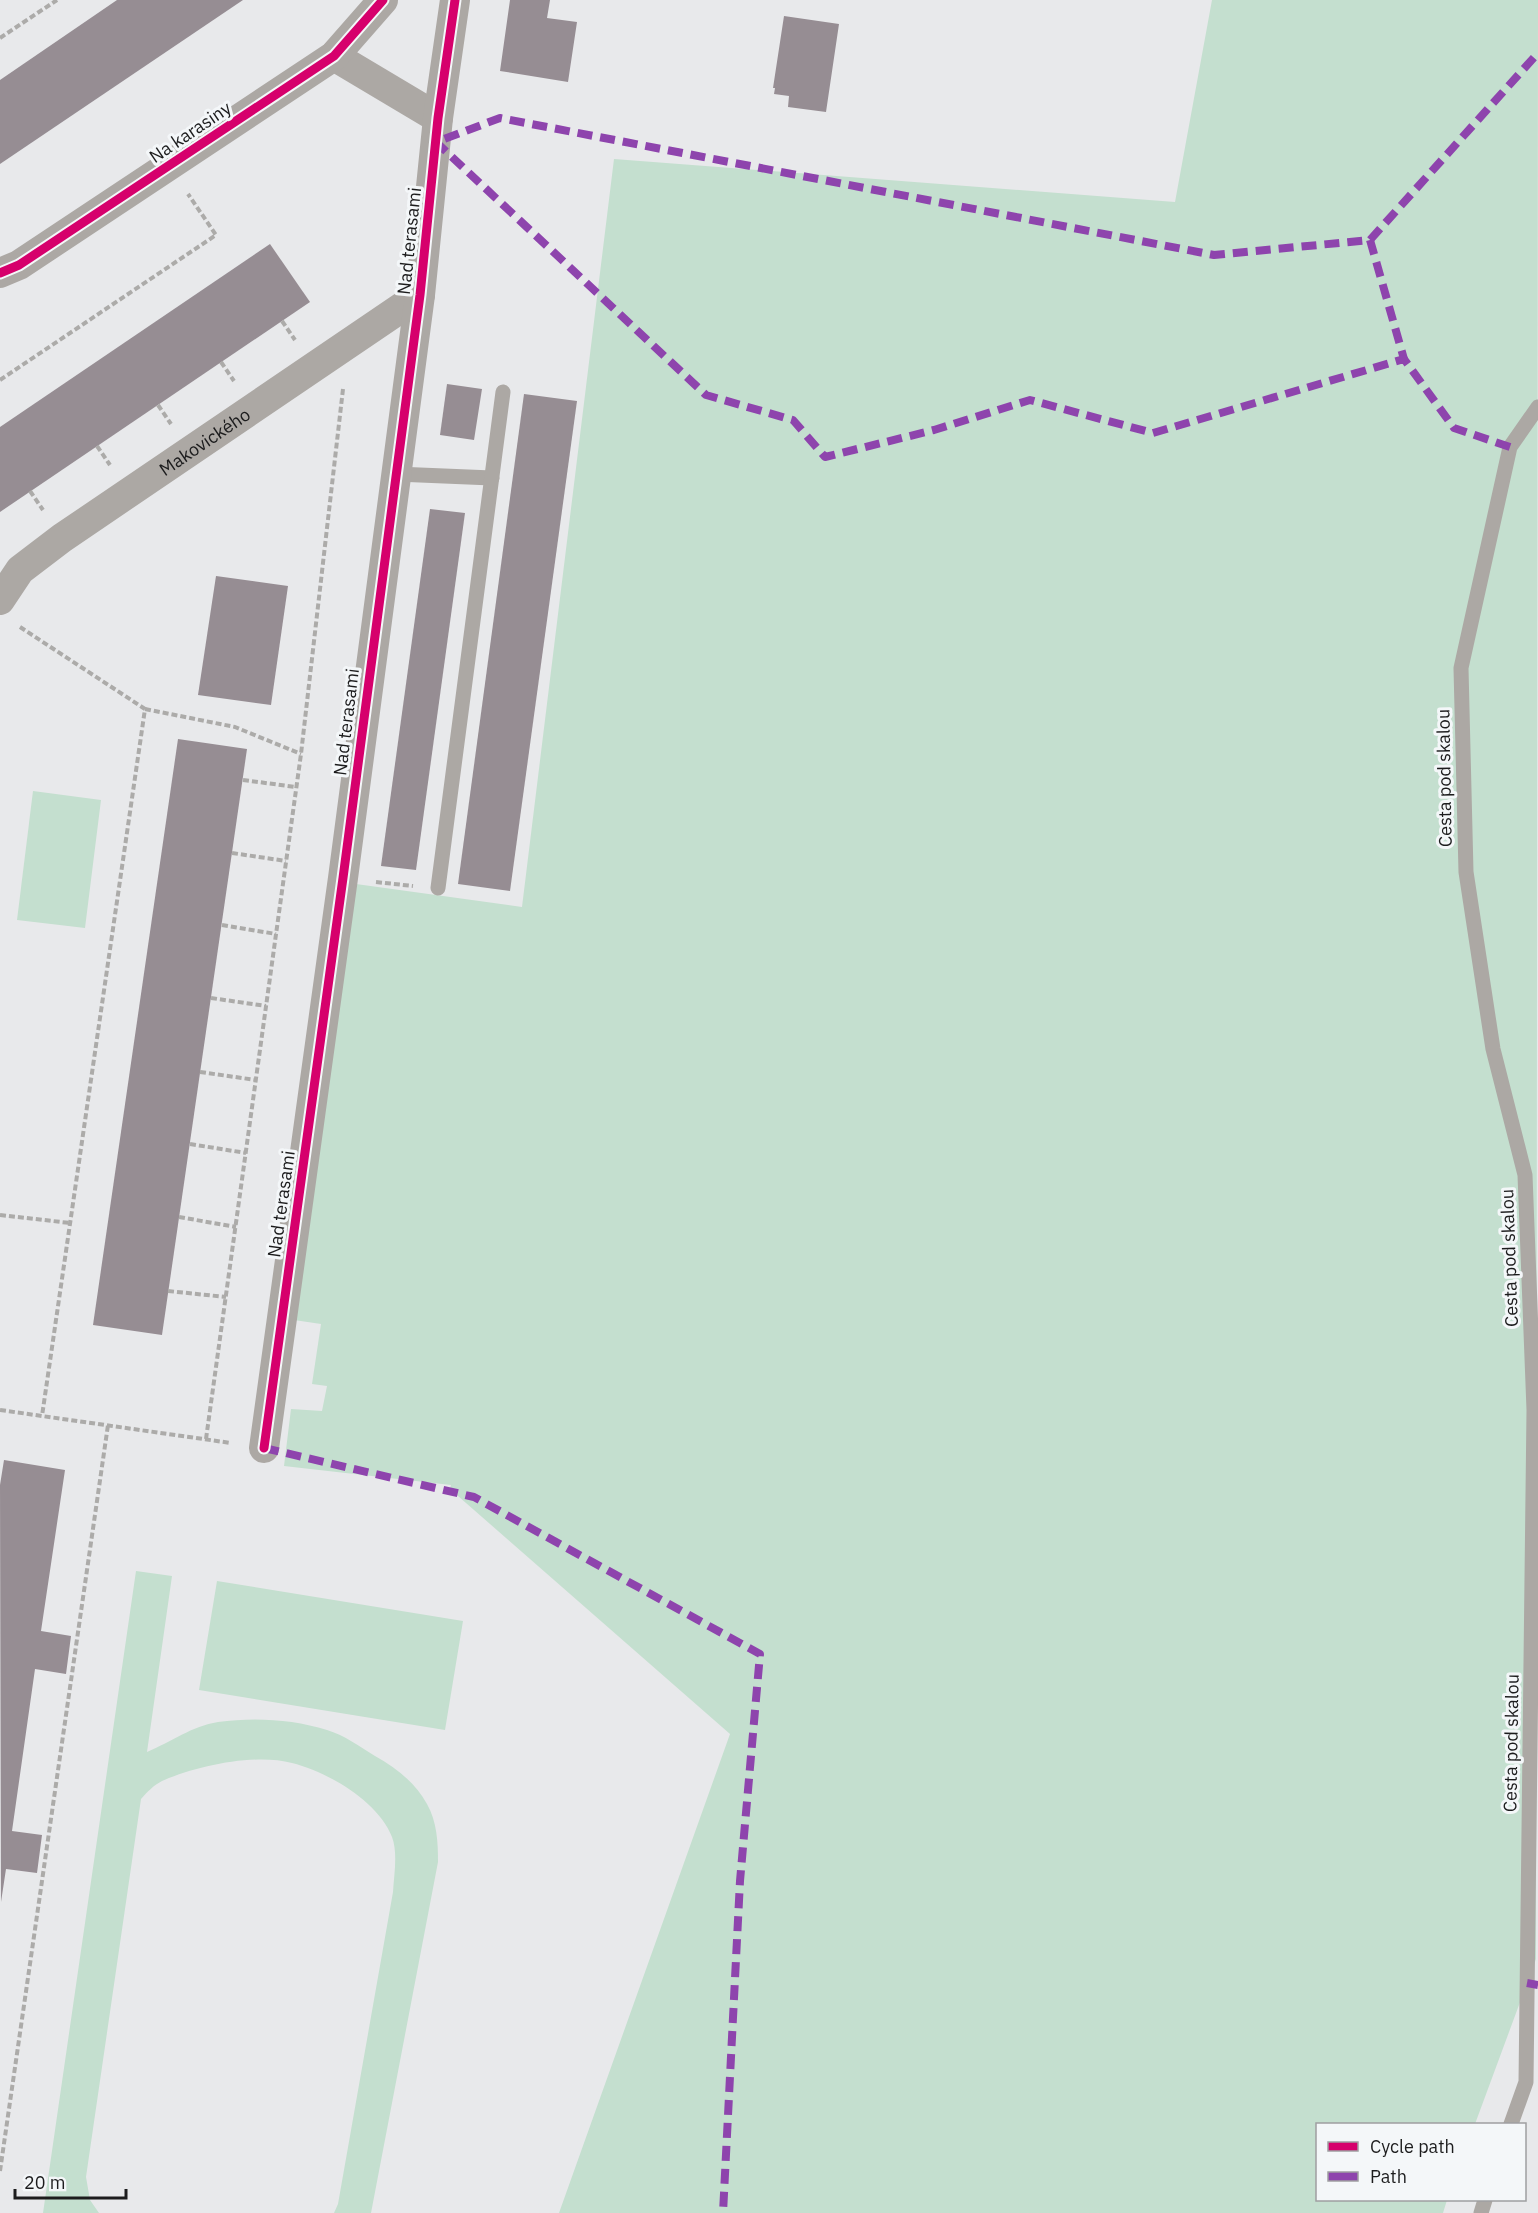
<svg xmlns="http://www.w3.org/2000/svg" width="1538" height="2213" viewBox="0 0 1538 2213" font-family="'IBM Plex Sans',sans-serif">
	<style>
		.green { fill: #c4dfcf }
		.building { fill: #968d93 }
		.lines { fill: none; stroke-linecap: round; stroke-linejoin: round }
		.path { stroke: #acaba9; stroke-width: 4; stroke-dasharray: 6 3; stroke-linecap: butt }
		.service { stroke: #aca8a4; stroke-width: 15 }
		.minor { stroke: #aca8a4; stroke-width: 30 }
		.quiet { stroke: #8e44ad; stroke-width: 8; stroke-dasharray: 15 8; stroke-linecap: butt }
		.cycleway-casing { stroke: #f4f7f9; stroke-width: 13 }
		.cycleway { stroke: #d6006c; stroke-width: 9 }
		.labels { text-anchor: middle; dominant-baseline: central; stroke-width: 6; stroke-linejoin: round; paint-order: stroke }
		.street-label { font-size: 18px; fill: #1c1c1d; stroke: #f4f7f9 }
	</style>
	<rect width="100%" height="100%" fill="#e8e9eb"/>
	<!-- green -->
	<g class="green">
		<polygon points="1212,0 1538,0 1536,1959 1475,2124 1318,2124 1318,2200 1447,2200 1443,2213 559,2213 730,1734 450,1489 451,1485 284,1466 291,1409 322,1411 327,1386 312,1384 321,1324 294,1320 356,884 522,907 614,159 1175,202"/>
		<polygon points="33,791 101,800 85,928 17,920"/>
		<path d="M136,1571L172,1576L147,1752C171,1742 192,1726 218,1722C253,1717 293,1719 327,1730C344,1735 359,1746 375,1756C396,1768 415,1782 427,1804C437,1822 438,1842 438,1862L371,2213H334L338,2204L393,1892C394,1875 398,1853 392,1837C378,1801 328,1772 292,1763C255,1753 196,1766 162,1781C154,1785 147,1792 141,1799L86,2177L90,2200L99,2213H43Z"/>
		<polygon points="217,1581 463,1621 445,1730 199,1690"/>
	</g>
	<!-- building -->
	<g class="building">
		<polygon points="117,0 243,0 0,164 0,80"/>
		<polygon points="510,0 550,0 547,18 577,22 568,82 500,71"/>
		<polygon points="784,16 839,24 826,112 788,107 789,96 774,94 775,88 773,88"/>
		<polygon points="270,244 310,302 0,512 0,427"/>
		<polygon points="447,384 482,389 474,440 440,435"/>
		<polygon points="524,394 577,401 510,891 458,884"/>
		<polygon points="430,509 465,513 416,870 381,866"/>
		<polygon points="216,576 288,586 271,705 198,695"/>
		<polygon points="178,739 247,749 162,1335 93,1325"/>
		<polygon points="4,1460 65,1470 41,1631 71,1636 66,1674 35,1669 12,1831 42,1835 37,1873 6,1869 1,1902 0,1485"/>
	</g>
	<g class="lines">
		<!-- path -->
		<g class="path">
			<polyline points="0,38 57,0"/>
			<polyline points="282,321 295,340"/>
			<polyline points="221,362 234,381"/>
			<polyline points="0,380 216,235 188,194"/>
			<polyline points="158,405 171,424"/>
			<polyline points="97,446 110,465"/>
			<polyline points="30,491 43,510"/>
			<polyline points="20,627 145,709 42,1416"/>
			<polyline points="145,709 235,727 301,754"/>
			<polyline points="243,780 296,787"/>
			<polyline points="232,853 286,861"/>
			<polyline points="376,882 413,886"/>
			<polyline points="222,925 276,934"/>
			<polyline points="211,998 266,1006"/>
			<polyline points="200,1072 256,1080"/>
			<polyline points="190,1144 246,1153"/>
			<polyline points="0,1215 70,1223"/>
			<polyline points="179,1217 236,1227"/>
			<polyline points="168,1291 226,1297"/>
			<polyline points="0,1410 231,1443"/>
			<polyline points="206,1439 301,754 343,389"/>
			<polyline points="0,2171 108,1425"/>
		</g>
		<!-- service -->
		<g class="service">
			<polyline points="396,474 492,478"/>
			<polyline points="438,888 503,392"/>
			<polyline points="1511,2124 1526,2082 1534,1410 1525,1175 1493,1049 1466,872 1461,668 1510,447 1538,407"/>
			<polyline points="1481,2213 1485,2200"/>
		</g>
		<!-- minor -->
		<g class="minor">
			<polyline points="334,56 438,118"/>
			<polyline points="0,273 19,265 334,56 383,0"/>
			<path id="s1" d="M0,600L20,570L62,538L420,295"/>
			<polyline points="264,1448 343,878 420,295 438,118 455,0"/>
		</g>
		<!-- quiet -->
		<g class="quiet">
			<polyline points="1370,240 1404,359"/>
			<polyline points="1510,447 1454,428 1404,359 1153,433 1030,400 934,430 825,457 793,420 706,395 436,142 500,118 1214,255 1370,240 1538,53"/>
			<polyline points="264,1448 474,1497 760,1654 740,1881 723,2213"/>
			<polyline points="1527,1983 1538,1985"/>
		</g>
		<defs>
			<g id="cycleway">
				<polyline points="0,273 19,265 334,56 383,0"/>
				<polyline points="264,1448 343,878 420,295 438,118 455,0"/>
			</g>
		</defs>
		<!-- cycleway casing -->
		<use href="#cycleway" class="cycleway-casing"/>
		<!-- cycleway -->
		<use href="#cycleway" class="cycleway"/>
	</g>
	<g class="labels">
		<!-- street labels -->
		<g class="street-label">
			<text transform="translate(190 132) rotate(-34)">Na karasiny</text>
			<text transform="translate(409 241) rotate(-84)">Nad terasami</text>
			<text stroke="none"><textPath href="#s1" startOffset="261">Makovického</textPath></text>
			<text transform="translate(346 722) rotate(-83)">Nad terasami</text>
			<text transform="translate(1444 778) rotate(-91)">Cesta pod skalou</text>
			<text transform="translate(281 1204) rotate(-82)">Nad terasami</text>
			<text transform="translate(1509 1258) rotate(-92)">Cesta pod skalou</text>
			<text transform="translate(1511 1743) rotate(-89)">Cesta pod skalou</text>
		</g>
	</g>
	<!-- legend -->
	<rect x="1316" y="2123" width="210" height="78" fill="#f4f7f9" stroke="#9e9fa1" stroke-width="1.5"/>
	<rect x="1328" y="2142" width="30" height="9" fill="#d6006c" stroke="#9e9fa1" stroke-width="1.5"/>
	<text x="1370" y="2153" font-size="18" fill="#1c1c1d">Cycle path</text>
	<rect x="1328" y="2172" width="30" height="9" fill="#8e44ad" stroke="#9e9fa1" stroke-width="1.5"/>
	<text x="1370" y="2183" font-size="18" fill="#1c1c1d">Path</text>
	<!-- scale -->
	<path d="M15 2189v9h111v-9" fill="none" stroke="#1c1c1d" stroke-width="3"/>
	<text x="24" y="2189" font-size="18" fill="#1c1c1d" stroke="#f4f7f9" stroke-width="4.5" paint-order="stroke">20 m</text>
</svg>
